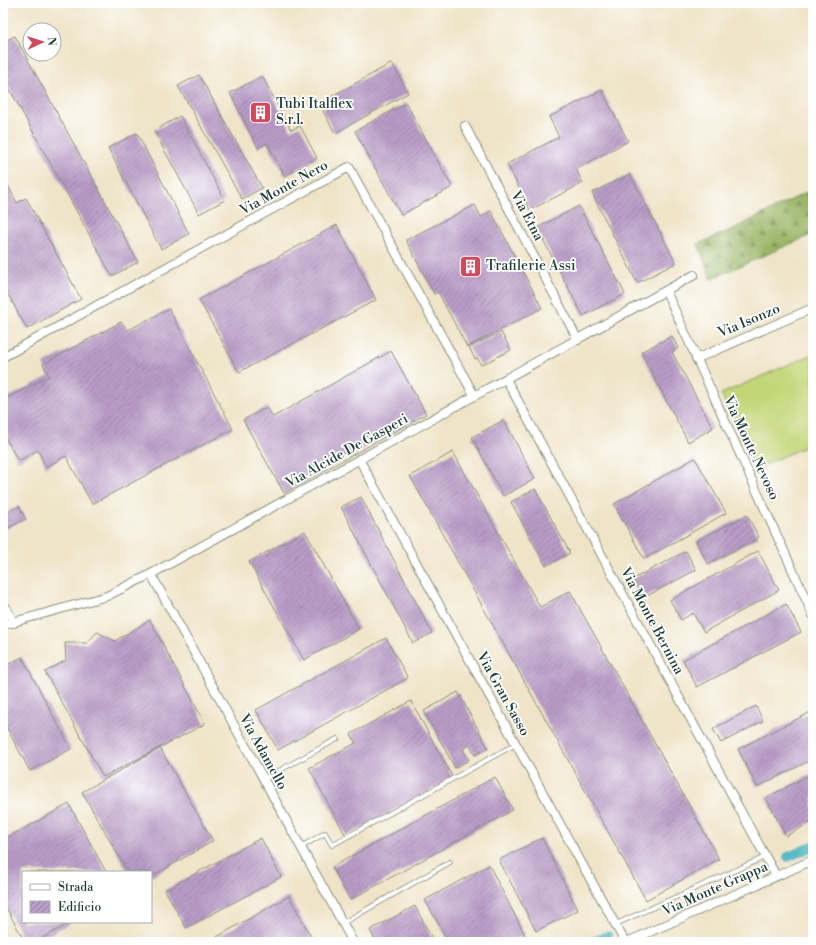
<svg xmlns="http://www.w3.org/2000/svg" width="816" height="945" viewBox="0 0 816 945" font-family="'Libre Bodoni',serif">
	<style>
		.grass { fill: #c4d577; stroke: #728956 }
		.forest { fill: url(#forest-firs); stroke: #5d7a4e }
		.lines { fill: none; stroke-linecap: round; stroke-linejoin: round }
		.canal { stroke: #42b1bc; stroke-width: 10 }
		.building { fill: url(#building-hatch) }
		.service-casing { stroke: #87907e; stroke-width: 5.5 }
		.minor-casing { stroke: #87907e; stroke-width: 10 }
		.service { stroke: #fff; stroke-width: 4 }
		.minor { stroke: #fff; stroke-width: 8 }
		.labels { text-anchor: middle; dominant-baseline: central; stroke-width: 3.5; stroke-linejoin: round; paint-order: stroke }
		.poi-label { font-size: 14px; fill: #1f3d34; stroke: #fff; text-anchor: start }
		.street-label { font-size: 14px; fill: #1f3d34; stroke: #fff }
	</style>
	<defs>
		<pattern id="forest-firs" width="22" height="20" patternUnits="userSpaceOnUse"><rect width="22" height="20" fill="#9bb668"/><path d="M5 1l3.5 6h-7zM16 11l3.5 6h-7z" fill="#7e9556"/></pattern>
		<pattern id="building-hatch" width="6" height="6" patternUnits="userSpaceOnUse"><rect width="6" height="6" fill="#b99cc7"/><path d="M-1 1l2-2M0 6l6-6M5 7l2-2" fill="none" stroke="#9680a2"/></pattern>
	</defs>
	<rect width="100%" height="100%" fill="#fff"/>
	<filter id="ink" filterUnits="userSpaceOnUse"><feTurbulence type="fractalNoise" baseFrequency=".025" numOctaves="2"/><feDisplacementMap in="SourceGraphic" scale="8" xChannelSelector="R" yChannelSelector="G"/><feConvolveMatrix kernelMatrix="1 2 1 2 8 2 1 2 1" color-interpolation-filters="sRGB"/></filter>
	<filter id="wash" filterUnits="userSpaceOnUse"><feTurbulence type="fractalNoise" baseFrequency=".012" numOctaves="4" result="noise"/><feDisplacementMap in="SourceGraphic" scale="16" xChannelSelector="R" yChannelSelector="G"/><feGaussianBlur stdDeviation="0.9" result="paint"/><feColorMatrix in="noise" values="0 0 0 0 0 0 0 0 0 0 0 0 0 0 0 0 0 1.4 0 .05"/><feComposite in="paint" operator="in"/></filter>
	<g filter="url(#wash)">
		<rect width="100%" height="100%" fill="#efe4c8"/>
		<!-- grass -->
		<polygon class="grass" points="813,354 813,443 755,469 721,394"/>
		<!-- forest -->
		<polygon class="forest" points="813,189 813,234 711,279 698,244 735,228"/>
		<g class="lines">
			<!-- canal -->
			<g class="canal">
				<polyline points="788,857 813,846"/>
				<polyline points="593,942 608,936"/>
			</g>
		</g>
		<g id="blocks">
			<!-- building -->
			<g class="building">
				<polygon points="15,36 138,262 112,276 3,77 3,42"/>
				<polygon points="392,63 408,93 335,133 323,111 327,99"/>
				<polygon points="199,75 262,188 242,199 178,86"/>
				<polygon points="262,76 291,130 300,126 317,158 285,176 267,143 258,148 230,93"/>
				<polygon points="602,90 628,141 576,169 583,183 530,210 507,164 559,137 549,117"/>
				<polygon points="406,103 452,187 401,215 355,131"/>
				<polygon points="180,116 225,200 199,214 154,131"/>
				<polygon points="137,133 189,234 161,249 108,148"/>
				<polygon points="630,174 676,263 637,283 592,193"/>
				<polygon points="3,176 17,203 26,198 81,299 27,329 3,285"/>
				<polygon points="475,205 481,217 491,211 542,308 467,347 438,292 434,294 406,240"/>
				<polygon points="579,206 625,294 583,316 537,228"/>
				<polygon points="337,225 376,300 239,372 199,300"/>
				<polygon points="169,309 233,429 92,504 66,456 46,467 38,450 18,461 3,433 3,400 49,376 43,364 121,322 128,330"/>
				<polygon points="501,332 511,350 481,365 477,358 475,359 469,347"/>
				<polygon points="672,336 678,348 672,352 713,428 688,442 641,352"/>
				<polygon points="391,351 426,414 284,493 243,420 267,407 273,417"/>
				<polygon points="504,420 535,479 503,496 472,437"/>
				<polygon points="453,452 540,607 570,591 719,859 646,900 410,476"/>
				<polygon points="695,458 726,513 644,559 614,504"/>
				<polygon points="535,489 570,553 546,566 511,502"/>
				<polygon points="361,497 432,633 413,643 341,507"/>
				<polygon points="19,506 26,519 4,530 3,514"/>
				<polygon points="747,515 759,537 708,564 696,541"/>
				<polygon points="305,531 359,629 304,660 249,562"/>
				<polygon points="686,551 696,570 643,598 633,579"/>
				<polygon points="758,551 779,590 704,632 693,613 681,620 670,600"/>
				<polygon points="786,604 801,632 697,687 683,660"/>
				<polygon points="150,620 205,724 103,777 45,672 66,660 65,643 87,643 97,632 115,641"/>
				<polygon points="386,638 408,678 278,750 256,710"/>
				<polygon points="22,657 71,749 30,771 3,721 3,667"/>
				<polygon points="458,692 488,748 475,755 470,745 463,749 469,760 455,768 424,711"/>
				<polygon points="411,701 453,778 346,836 309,768 356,743 351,734"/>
				<polygon points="756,706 763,721 721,743 713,729"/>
				<polygon points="813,711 813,759 757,787 738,749"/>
				<polygon points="160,748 213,841 151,877 151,872 128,872 82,792"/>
				<polygon points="813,773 813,821 786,836 766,798"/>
				<polygon points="495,777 513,810 350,900 332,867"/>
				<polygon points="69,804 106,872 23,872 23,922 72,922 35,942 25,942 3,902 3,840"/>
				<polygon points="261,838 281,877 186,928 165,890"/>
				<polygon points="542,838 578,910 536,931 499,860"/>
				<polygon points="489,865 525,935 512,942 449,942 425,900"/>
				<polygon points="289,896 313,940 309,942 208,942"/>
				<polygon points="415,906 434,942 376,942 370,930"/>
			</g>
		</g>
	</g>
	<g filter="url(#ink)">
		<use href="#blocks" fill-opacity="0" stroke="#87907e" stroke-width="1"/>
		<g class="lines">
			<defs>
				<g id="service">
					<polyline points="264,779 337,739"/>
					<polyline points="301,847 325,833 332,845 516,744"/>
					<polyline points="343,923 450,862"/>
					<polyline points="616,924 765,857"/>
				</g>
				<g id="minor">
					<polyline points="465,126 578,340"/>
					<polyline points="666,291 813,615"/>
					<polyline points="3,357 349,167 474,395"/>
					<polyline points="696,359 813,308"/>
					<polyline points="506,379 776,876"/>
					<polyline points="359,459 625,942"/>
					<polyline points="151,574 353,942"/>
					<polyline points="3,602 14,623"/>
					<polyline points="3,625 107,596 151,574 694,275"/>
					<polyline points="627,942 813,860"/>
				</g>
			</defs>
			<!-- service casing -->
			<use href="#service" class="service-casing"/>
			<!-- minor casing -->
			<use href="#minor" class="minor-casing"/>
			<!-- service -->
			<use href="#service" class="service"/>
			<!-- minor -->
			<use href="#minor" class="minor"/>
		</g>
	</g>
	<!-- icons -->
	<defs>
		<symbol id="building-square" viewBox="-11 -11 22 22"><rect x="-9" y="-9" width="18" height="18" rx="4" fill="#d1495b" stroke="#fff"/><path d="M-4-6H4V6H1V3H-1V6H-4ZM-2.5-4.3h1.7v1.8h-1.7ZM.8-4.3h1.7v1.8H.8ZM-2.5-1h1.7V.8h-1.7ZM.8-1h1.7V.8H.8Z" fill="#fff"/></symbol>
	</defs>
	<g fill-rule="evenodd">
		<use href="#building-square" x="248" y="100" width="25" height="25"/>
		<use href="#building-square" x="458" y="254" width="25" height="25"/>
	</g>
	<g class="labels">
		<!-- poi labels -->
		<g class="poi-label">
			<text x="276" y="104">Tubi Italflex<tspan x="276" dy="16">S.r.l.</tspan></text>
			<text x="486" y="266">Trafilerie Assi</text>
		</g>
		<!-- street labels -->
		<g class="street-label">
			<text transform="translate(284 188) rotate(-29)">Via Monte Nero</text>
			<text transform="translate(527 216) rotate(62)">Via Etna</text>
			<text transform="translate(749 321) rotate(-23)">Via Isonzo</text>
			<text transform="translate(751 448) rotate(65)">Via Monte Nevoso</text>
			<text transform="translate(347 451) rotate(-29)">Via Alcide De Gasperi</text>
			<text transform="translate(652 621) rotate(62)">Via Monte Bernina</text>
			<text transform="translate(503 694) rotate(61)">Via Gran Sasso</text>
			<text transform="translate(263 752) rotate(61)">Via Adamello</text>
			<text transform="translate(715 889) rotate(-24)">Via Monte Grappa</text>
		</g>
	</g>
	<!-- margin -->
	<rect width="816" height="945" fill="none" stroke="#fff" stroke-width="16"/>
	<!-- legend -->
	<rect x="22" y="871" width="130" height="52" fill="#ffffff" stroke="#a5b1ae"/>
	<rect x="30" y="884" width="20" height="6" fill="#ffffff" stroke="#a5b1ae"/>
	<text x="58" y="891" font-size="12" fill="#1f3d34">Strada</text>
	<rect x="30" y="901" width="20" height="12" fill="url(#building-hatch)" stroke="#a5b1ae"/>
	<text x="58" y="911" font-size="12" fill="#1f3d34">Edificio</text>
	<!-- north arrow -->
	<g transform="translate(42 42) rotate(86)"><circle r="19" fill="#ffffff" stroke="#a5b1ae"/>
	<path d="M0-3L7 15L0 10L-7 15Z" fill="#d1495b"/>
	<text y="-6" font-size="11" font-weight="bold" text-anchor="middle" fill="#1f3d34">N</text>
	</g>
</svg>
